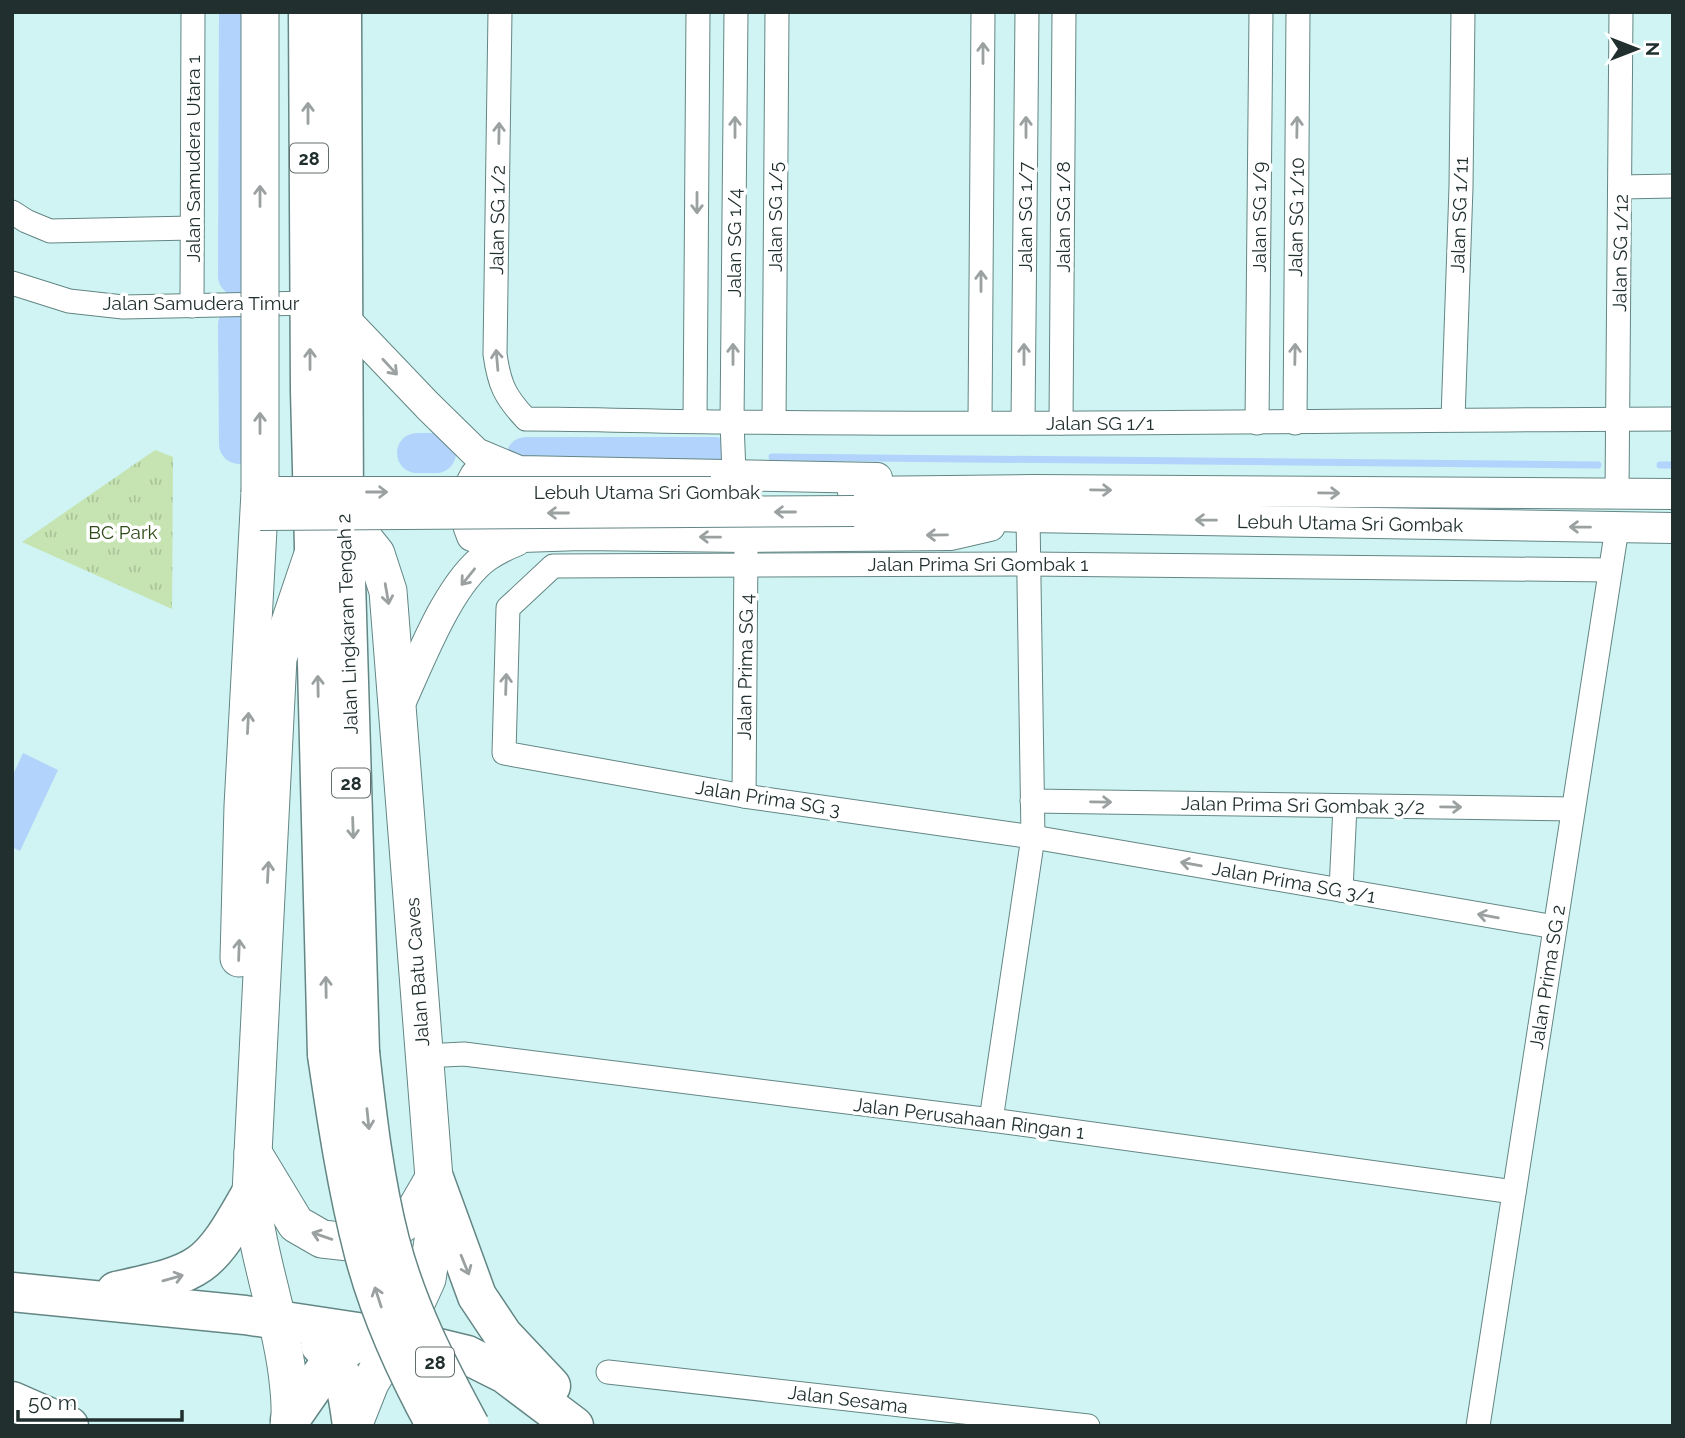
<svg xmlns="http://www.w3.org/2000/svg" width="1685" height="1438" viewBox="0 0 1685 1438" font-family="Raleway,sans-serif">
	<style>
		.grass { fill: url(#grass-tufts) }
		.water { fill: #b2d3fb }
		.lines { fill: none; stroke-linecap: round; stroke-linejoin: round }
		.stream { stroke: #b2d3fb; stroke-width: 7 }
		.river { stroke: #b2d3fb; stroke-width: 40 }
		.minor-casing { stroke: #638684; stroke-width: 25 }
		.tertiary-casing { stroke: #638684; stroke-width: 32 }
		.primary-casing { stroke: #638684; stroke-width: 39 }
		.trunk-casing { stroke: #638684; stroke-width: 41 }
		.motorway-casing { stroke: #638684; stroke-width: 41 }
		.minor { stroke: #fff; stroke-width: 23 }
		.tertiary { stroke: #fff; stroke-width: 30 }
		.primary { stroke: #fff; stroke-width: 37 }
		.trunk { stroke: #fff; stroke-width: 38 }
		.motorway { stroke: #fff; stroke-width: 38 }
		.tertiary-bridge-casing { stroke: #638684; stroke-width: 32; stroke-linecap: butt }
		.primary-bridge-casing { stroke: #638684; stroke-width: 39; stroke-linecap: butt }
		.trunk-bridge-casing { stroke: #638684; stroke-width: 41; stroke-linecap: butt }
		.tertiary-bridge { stroke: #fff; stroke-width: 30 }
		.primary-bridge { stroke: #fff; stroke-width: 37 }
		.trunk-bridge { stroke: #fff; stroke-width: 38 }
		.oneway { stroke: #9ba1a1 }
		.labels { text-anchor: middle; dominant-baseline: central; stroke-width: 7; stroke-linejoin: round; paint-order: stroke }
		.shield { fill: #fff; stroke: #646d6d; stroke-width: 2 }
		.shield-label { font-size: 18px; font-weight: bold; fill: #212f2f }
		.street-label { font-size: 19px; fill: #212f2f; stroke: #fff }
		.park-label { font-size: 19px; fill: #2f4a18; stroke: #fff }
	</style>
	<defs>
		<pattern id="grass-tufts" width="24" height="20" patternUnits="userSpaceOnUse" patternTransform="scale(1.75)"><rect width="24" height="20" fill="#c6e4b2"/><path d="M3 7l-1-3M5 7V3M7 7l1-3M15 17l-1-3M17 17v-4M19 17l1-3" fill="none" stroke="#aac499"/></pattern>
	</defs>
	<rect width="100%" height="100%" fill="#cff4f3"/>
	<!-- grass -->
	<polygon class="grass" points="155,450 173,457 172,609 22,542"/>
	<!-- water -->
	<polygon class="water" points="23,753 58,770 20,851 12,847 12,777"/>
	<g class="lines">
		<!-- stream -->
		<g class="stream">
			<polyline points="772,457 1598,465"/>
			<polyline points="1660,465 1673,465"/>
		</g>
		<!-- river -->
		<g class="river">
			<polyline points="238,276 239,12"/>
			<polyline points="238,325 239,444"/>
			<polyline points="417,453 436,453"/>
			<polyline points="526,457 715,457"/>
		</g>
		<defs>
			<g id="minor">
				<path d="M500,12L495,354C499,384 505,397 526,419C596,419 665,422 734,422C1047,426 1360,420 1673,419"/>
				<polyline points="1621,187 1673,186"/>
				<polyline points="12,212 26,221 50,231 192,228"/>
				<polyline points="12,283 69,301 123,307 310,303"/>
				<polyline points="192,306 193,12"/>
				<polyline points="1453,419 1461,187 1463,12"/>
				<polyline points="695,421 698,12"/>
				<polyline points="774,422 777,12"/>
				<polyline points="980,422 983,12"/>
				<polyline points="1023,423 1027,12"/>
				<polyline points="1061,423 1064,12"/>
				<polyline points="1257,423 1261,12"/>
				<polyline points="1295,423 1298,12"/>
				<polyline points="734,473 732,422 736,12"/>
				<polyline points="1617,493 1621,12"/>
				<polyline points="744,796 746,551"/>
				<polyline points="1032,801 1573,809"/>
				<polyline points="1341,890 1345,806"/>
				<polyline points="1555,927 1033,837 744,796 504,753 508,608 553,566 1029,564 1610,570"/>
				<polyline points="424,1056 464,1054 991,1120 1514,1192"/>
				<polyline points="991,1120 1033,837 1028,517"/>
				<polyline points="608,1372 1088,1426"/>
				<polyline points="1478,1426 1617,528"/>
			</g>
			<g id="tertiary">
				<polyline points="343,317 428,406 476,453 519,471 877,478"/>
				<path d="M515,471L475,476C461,500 462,511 472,536L488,542L522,537L581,535L747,537L951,535L990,526"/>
				<polyline points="853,492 1033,490 1673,494"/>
				<polyline points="854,511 1028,517 1673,528"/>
				<path d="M397,710C418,666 447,584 487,556C496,550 506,545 516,541"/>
			</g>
			<g id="primary">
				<polyline points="344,514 376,554 388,591 434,1178 433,1241 427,1279 411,1314 370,1383 353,1426"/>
				<polyline points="239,958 243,806 260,492"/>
				<polyline points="253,1153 296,1224 322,1239 349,1242 383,1237 403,1223 416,1209 434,1178"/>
				<path d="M289,1426C292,1409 289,1389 287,1372C279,1312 257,1254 251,1193L278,658L312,557"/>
			</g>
			<g id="trunk">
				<polyline points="308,12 310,391 327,1055"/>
				<polyline points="342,12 344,514 360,1052"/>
			</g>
			<g id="motorway">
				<polyline points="434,1178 477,1296 503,1335 551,1386"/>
				<path d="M116,1291C202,1272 207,1271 251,1193"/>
				<polyline points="12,1292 245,1315 397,1338 467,1355 505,1374 574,1426"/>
				<path d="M320,1345C345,1368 348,1394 352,1426"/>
				<polyline points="12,1401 69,1426"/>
				<polyline points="290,1420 333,1358 352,1345 385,1339"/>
			</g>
		</defs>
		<!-- minor casing -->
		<use href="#minor" class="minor-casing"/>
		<!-- tertiary casing -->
		<use href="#tertiary" class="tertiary-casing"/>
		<!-- primary casing -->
		<use href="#primary" class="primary-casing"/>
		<!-- trunk casing -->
		<use href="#trunk" class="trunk-casing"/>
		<!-- motorway casing -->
		<use href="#motorway" class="motorway-casing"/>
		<!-- minor -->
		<use href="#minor" class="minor"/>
		<!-- tertiary -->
		<use href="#tertiary" class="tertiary"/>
		<!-- primary -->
		<use href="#primary" class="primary"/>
		<!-- trunk -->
		<use href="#trunk" class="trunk"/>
		<!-- motorway -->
		<use href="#motorway" class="motorway"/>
		<defs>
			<g id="tertiary-bridge">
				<polyline points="260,492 711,492"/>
				<polyline points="260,515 854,511"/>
			</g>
			<polyline id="primary-bridge" points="260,12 260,492"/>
			<g id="trunk-bridge">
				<path d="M360,1052C367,1115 374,1179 390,1241C407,1307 438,1367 470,1426"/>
				<path d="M327,1055C337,1122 347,1189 364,1254C380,1315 406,1371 436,1426"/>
			</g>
		</defs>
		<!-- tertiary-bridge casing -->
		<use href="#tertiary-bridge" class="tertiary-bridge-casing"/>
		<!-- primary-bridge casing -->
		<use href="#primary-bridge" class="primary-bridge-casing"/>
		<!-- trunk-bridge casing -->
		<use href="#trunk-bridge" class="trunk-bridge-casing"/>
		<!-- tertiary-bridge -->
		<use href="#tertiary-bridge" class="tertiary-bridge"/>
		<!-- primary-bridge -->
		<use href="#primary-bridge" class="primary-bridge"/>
		<!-- trunk-bridge -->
		<use href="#trunk-bridge" class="trunk-bridge"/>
	</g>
	<!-- one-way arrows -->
	<defs><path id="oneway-shaft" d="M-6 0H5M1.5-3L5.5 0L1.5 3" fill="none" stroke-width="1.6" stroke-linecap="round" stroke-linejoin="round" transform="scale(1.75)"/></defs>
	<g class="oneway">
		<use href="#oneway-shaft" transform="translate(983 53) rotate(-90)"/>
		<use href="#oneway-shaft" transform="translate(308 113) rotate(-90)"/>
		<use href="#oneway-shaft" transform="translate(735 127) rotate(-90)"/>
		<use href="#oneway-shaft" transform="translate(1026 127) rotate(-90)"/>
		<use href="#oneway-shaft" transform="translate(1297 127) rotate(-89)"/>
		<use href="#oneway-shaft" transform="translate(499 133) rotate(-89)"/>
		<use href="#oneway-shaft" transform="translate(260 196) rotate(-90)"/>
		<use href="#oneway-shaft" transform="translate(697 203) rotate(90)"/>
		<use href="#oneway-shaft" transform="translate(981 281) rotate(-90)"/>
		<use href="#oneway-shaft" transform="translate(733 354) rotate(-90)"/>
		<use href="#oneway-shaft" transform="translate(1024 354) rotate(-90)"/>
		<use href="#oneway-shaft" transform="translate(1295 354) rotate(-89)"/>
		<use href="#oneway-shaft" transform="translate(310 359) rotate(-90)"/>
		<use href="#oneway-shaft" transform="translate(497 360) rotate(-95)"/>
		<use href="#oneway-shaft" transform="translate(390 367) rotate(47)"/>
		<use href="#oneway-shaft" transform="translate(260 423) rotate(-90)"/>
		<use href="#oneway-shaft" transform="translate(1101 490) rotate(1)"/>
		<use href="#oneway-shaft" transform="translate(377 492)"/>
		<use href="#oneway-shaft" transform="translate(1329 493) rotate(1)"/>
		<use href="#oneway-shaft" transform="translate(785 512) rotate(180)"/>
		<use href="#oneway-shaft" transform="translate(558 513) rotate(180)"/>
		<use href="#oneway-shaft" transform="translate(1206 520) rotate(-179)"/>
		<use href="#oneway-shaft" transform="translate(1580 527) rotate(-179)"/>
		<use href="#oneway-shaft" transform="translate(937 535) rotate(179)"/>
		<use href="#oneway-shaft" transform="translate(710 537) rotate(-179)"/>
		<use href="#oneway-shaft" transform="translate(468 577) rotate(129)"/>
		<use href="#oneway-shaft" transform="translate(387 594) rotate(80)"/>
		<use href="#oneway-shaft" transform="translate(506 684) rotate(-88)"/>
		<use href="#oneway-shaft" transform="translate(318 686) rotate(-91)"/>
		<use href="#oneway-shaft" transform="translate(248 723) rotate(-87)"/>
		<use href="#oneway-shaft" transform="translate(1101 802) rotate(1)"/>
		<use href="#oneway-shaft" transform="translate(1451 807) rotate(1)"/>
		<use href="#oneway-shaft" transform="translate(353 828) rotate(88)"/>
		<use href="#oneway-shaft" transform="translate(1191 864) rotate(-170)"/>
		<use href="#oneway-shaft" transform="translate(268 872) rotate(-87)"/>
		<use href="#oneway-shaft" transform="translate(1488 916) rotate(-170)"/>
		<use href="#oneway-shaft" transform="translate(239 950) rotate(-88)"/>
		<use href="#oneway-shaft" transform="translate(326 987) rotate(-91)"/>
		<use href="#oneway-shaft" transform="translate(368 1119) rotate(84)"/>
		<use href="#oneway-shaft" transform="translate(322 1236) rotate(-161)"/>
		<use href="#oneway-shaft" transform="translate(465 1265) rotate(68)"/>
		<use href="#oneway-shaft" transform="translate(173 1278) rotate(-16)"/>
		<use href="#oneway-shaft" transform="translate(378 1297) rotate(-108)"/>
	</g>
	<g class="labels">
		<!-- shield labels -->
		<g class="shield">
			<rect x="290" y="143.5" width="38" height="29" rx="5"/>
			<rect x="332" y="768.5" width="38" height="29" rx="5"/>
			<rect x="416" y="1347.5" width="38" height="29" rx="5"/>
		</g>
		<g class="shield-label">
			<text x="309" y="158">28</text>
			<text x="351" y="783">28</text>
			<text x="435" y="1362">28</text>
		</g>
		<!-- street labels -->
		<g class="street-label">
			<text transform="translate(193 159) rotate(-90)">Jalan Samudera Utara 1</text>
			<text transform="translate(1459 215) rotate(-88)">Jalan SG 1/11</text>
			<text transform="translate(775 217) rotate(-90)">Jalan SG 1/5</text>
			<text transform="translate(1025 217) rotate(-90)">Jalan SG 1/7</text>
			<text transform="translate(1063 217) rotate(-90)">Jalan SG 1/8</text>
			<text transform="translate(1259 217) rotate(-90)">Jalan SG 1/9</text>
			<text transform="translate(1296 217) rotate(-89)">Jalan SG 1/10</text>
			<text transform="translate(497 220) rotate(-89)">Jalan SG 1/2</text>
			<text transform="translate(734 243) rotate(-90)">Jalan SG 1/4</text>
			<text transform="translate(1620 253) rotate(-89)">Jalan SG 1/12</text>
			<text x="201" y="303">Jalan Samudera Timur</text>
			<text x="1100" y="423">Jalan SG 1/1</text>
			<text x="647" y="492">Lebuh Utama Sri Gombak</text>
			<text transform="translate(1350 523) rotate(1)">Lebuh Utama Sri Gombak</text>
			<text x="978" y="564">Jalan Prima Sri Gombak 1</text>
			<text transform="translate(347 624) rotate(-92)">Jalan Lingkaran Tengah 2</text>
			<text transform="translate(745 667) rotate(-89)">Jalan Prima SG 4</text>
			<text transform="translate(768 798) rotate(9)">Jalan Prima SG 3</text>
			<text transform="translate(1303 805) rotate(1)">Jalan Prima Sri Gombak 3/2</text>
			<text transform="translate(1294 882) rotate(10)">Jalan Prima SG 3/1</text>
			<text transform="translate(417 972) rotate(-94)">Jalan Batu Caves</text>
			<text transform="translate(1547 977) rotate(-81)">Jalan Prima SG 2</text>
			<text transform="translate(969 1118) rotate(7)">Jalan Perusahaan Ringan 1</text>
			<text transform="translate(848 1399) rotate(7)">Jalan Sesama</text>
		</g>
		<!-- park labels -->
		<g class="park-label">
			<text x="123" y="532">BC Park</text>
		</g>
	</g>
	<!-- border -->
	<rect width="1685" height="1438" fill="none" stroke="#212f2f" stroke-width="28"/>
	<!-- north arrow -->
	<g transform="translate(1636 49) rotate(90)" stroke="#ffffff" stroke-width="5" paint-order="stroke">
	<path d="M0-5L12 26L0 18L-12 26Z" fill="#212f2f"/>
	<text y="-10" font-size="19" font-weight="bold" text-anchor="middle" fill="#212f2f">N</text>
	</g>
	<!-- scale -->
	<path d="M18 1410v10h164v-10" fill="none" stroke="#212f2f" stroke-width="3.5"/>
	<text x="28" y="1410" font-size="21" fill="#212f2f" stroke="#ffffff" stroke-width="5" paint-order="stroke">50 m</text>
</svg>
